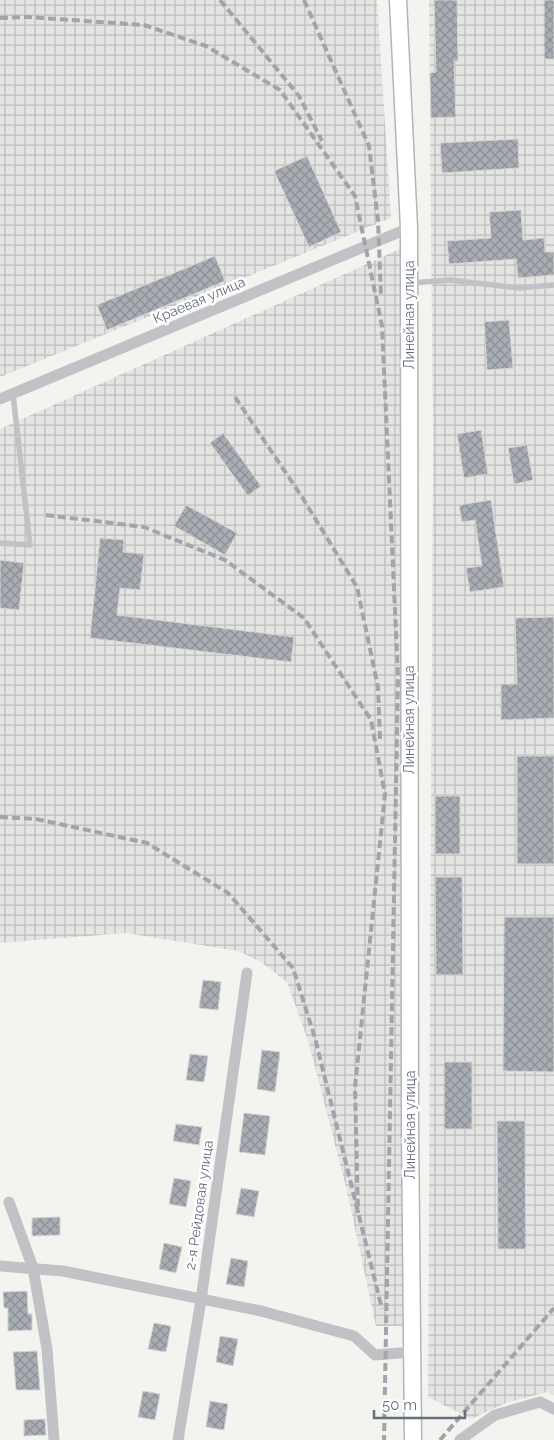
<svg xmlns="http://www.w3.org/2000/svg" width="554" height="1440" viewBox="0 0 554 1440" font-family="Raleway,sans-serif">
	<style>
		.industrial { fill: url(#industrial-grid) }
		.building { fill: url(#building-cross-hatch); stroke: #d4d5d3 }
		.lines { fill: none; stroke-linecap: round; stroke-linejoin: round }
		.secondary-casing { stroke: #b2b5ba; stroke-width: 19 }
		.lane { stroke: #c0c2c5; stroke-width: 5.5 }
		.street { stroke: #c0c2c5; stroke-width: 11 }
		.secondary { stroke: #fff; stroke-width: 16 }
		.rail { stroke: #a1a4aa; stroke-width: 4; stroke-dasharray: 8 4; stroke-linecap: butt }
		.labels { text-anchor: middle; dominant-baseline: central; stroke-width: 5; stroke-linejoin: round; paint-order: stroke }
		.street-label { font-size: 14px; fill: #666f7e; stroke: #fff }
	</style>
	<defs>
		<pattern id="industrial-grid" width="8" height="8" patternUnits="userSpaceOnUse" patternTransform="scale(1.25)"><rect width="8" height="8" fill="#e4e4e3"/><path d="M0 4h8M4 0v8" fill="none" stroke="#bdbdbd"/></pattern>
		<pattern id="building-cross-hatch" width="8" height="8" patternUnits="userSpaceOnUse" patternTransform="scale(1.25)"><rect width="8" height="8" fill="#a8adb3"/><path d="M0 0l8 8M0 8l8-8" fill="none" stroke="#8d9197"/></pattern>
	</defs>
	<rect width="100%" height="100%" fill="#f3f4f0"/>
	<!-- industrial -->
	<g class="industrial">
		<polygon points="0,0 377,0 391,218 0,377"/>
		<polygon points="429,0 554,0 554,1395 547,1392 506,1403 471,1419 428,1397 433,444"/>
		<polygon points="400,249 403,1326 376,1326 346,1187 309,1044 287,982 261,962 238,951 126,933 0,943 0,429"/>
	</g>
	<!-- building -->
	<g class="building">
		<polygon points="434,0 457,0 458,61 454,61 456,117 431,118 430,73 436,72"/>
		<rect x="544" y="0" width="10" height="59"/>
		<polygon points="518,139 519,168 442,173 440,143"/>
		<polygon points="307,156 341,232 309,247 274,171"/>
		<polygon points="521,210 523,240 544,238 545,252 554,252 554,275 518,278 516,259 449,264 447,241 491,238 489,212"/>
		<polygon points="215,256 225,281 107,330 97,305"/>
		<polygon points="509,320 513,368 487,370 484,322"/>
		<polygon points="481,430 488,474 464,478 457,434"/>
		<polygon points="223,433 261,486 248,496 210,443"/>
		<polygon points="527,445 533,480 514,484 508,448"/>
		<polygon points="491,500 504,587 470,592 466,568 482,566 475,520 462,522 459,505"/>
		<polygon points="186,505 237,533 225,555 174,526"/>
		<polygon points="100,538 124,540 123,552 144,554 140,590 120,588 117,615 294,637 291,662 90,638"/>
		<polygon points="0,560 24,563 19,610 0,608"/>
		<polygon points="554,617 554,718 501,720 501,684 517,684 515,618"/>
		<rect x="517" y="756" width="37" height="108"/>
		<rect x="435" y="796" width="25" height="58"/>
		<polygon points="435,877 462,877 463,975 436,975"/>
		<polygon points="504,917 554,917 554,1072 503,1071"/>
		<polygon points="203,980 221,982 218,1010 199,1008"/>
		<polygon points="262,1050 280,1052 275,1092 257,1089"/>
		<polygon points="190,1054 208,1056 204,1082 186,1080"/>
		<rect x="444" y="1062" width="28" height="67"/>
		<polygon points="244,1113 270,1116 265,1155 239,1152"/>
		<polygon points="497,1121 525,1121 526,1249 498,1249"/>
		<polygon points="176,1124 202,1127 199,1145 173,1141"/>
		<polygon points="174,1178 191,1181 186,1207 169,1204"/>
		<polygon points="241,1188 259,1191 254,1217 236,1214"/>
		<polygon points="60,1217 60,1235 32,1236 32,1218"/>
		<polygon points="164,1243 182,1247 176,1273 159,1269"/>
		<polygon points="231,1258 248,1261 244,1287 226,1284"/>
		<polygon points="27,1291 28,1314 32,1314 32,1330 8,1331 8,1308 4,1308 3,1292"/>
		<polygon points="154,1323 171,1326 166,1352 148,1349"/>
		<polygon points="220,1336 238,1339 233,1366 216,1362"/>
		<polygon points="37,1351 40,1390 16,1390 13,1352"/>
		<polygon points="143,1391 160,1394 155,1420 138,1417"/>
		<polygon points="210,1401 228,1404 224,1430 206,1427"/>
		<polygon points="45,1419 46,1435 24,1436 24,1420"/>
	</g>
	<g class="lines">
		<defs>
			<polyline id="secondary" points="398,0 409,228 410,1126 413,1440"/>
		</defs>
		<!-- secondary casing -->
		<use href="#secondary" class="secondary-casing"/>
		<!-- lane -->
		<g class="lane">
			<polyline points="411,283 450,280 518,288 554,285"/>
			<polyline points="0,543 30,545 13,394"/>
		</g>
		<!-- street -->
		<g class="street">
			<polyline points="0,399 409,228"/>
			<polyline points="9,1202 33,1268 47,1349 54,1440"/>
			<polyline points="0,1266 63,1271 261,1311 354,1336 375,1355 412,1352"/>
			<polyline points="178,1440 201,1300 247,973"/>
			<polyline points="460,1440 495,1415 540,1402 554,1409"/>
		</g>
		<!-- secondary -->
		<use href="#secondary" class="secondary"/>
		<!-- rail -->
		<g class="rail">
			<polyline points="220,0 299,96 322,141"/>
			<polyline points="304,0 369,146 378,220 381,296"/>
			<polyline points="0,18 27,17 144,25 206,46 280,90 355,196 382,326 398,676 384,1440"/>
			<polyline points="235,397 302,497 357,587 378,687 380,740"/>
			<polyline points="46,515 144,527 225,560 304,618 371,720 385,794 355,1087 358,1213"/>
			<polyline points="0,817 36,819 147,843 228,893 293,968 315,1038 382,1309"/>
			<polyline points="440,1440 554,1308"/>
		</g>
	</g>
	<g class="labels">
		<!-- street labels -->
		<g class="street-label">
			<text transform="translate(199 300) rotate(-23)">Краевая улица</text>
			<text transform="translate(409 315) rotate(-90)">Линейная улица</text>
			<text transform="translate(409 720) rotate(-90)">Линейная улица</text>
			<text transform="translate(410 1125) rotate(-90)">Линейная улица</text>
			<text transform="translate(199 1205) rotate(-82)">2-я Рейдовая улица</text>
		</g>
	</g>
	<!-- scale -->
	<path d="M374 1410v8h91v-8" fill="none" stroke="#666f7e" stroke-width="2.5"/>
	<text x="382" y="1410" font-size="15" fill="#666f7e" stroke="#ffffff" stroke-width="4" paint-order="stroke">50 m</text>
</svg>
